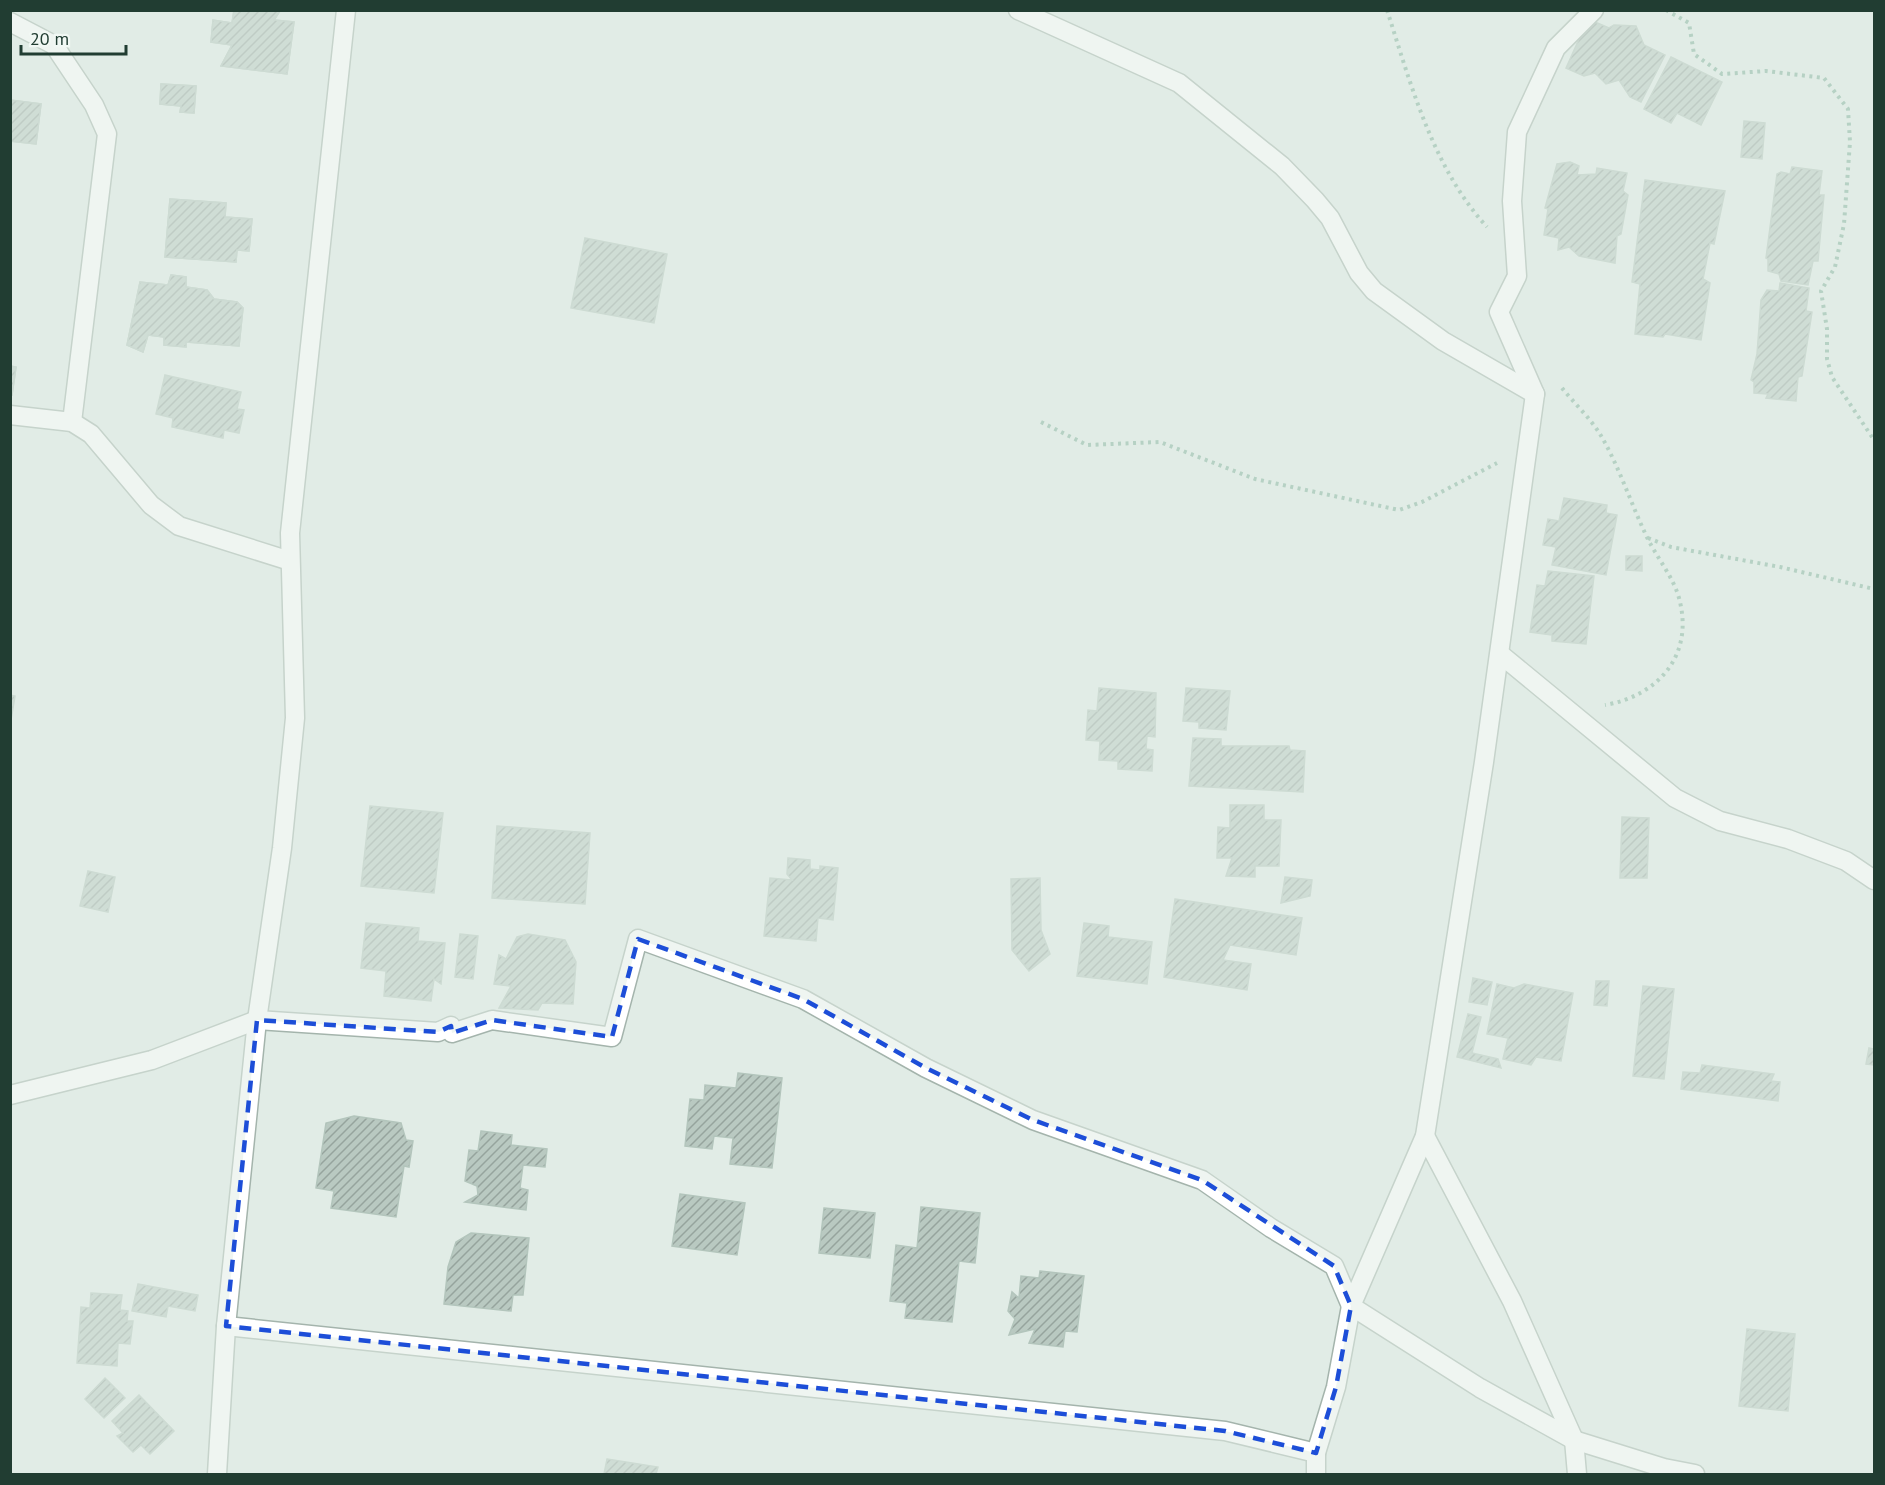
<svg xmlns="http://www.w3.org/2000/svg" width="1885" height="1485" viewBox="0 0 1885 1485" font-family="'PT Sans',sans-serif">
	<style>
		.building { fill: url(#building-hatch); stroke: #b3c5bc; stroke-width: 1.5 }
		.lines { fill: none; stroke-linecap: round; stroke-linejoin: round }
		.minor-casing { stroke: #a4b4ac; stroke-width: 21 }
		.path { stroke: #81b09c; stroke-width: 4; stroke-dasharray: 3 4.5; stroke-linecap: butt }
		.minor { stroke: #fff; stroke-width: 18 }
		.marked { fill: none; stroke: #1d4ed8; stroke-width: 4.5; stroke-dasharray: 12 8; stroke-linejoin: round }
	</style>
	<defs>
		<pattern id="building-hatch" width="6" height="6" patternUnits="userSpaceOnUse" patternTransform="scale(1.5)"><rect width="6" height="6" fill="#b9c9c1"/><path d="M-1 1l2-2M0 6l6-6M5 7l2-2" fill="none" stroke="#96a49d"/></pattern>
	</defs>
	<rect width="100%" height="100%" fill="#e1ece6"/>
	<!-- building -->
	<g class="building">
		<polygon points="234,10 280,11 274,20 294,22 287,74 221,66 232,45 211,42 213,20 232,23"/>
		<polygon points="234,10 280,11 274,20 294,22 287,74 221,66 232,45 211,42 213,20 232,23"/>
		<polygon points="1588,19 1609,28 1614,25 1636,26 1644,45 1665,55 1641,102 1630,97 1619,80 1606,84 1595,73 1584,76 1566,68"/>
		<polygon points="1671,57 1722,82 1701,125 1677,113 1671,123 1644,109"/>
		<polygon points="161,84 196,86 194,113 180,112 181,106 160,104"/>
		<polygon points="161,84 196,86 194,113 180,112 181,106 160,104"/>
		<polygon points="10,100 41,104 36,144 10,141"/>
		<polygon points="10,100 41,104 36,144 10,141"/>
		<polygon points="1744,121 1765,123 1762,159 1741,157"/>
		<polygon points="1570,162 1579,166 1577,175 1596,174 1597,168 1627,173 1623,191 1628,195 1621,234 1617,236 1615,263 1579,256 1569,247 1558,250 1559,238 1544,235 1548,209 1545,208 1557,164"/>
		<polygon points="1792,167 1822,171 1819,195 1824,195 1818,261 1813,261 1808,285 1781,281 1779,274 1768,271 1768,259 1766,258 1777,174 1781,172 1790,174"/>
		<polygon points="1645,180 1725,191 1714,244 1710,243 1703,279 1710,283 1701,340 1665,334 1663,337 1635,334 1640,284 1632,282"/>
		<polygon points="170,199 226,203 225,217 252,219 249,251 237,250 236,262 165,257"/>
		<polygon points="170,199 226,203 225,217 252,219 249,251 237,250 236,262 165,257"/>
		<polygon points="585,238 667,254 654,323 571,308"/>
		<polygon points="171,275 186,277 186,287 207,290 214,299 237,302 243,308 239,346 186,342 186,347 164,345 164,337 148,335 143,352 127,345 140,282 168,285"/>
		<polygon points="171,275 186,277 186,287 207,290 214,299 237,302 243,308 239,346 186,342 186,347 164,345 164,337 148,335 143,352 127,345 140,282 168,285"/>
		<polygon points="1780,283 1809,288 1806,311 1812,312 1802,376 1798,377 1796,401 1766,398 1768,394 1754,393 1754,382 1751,380 1757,354 1761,300 1767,290 1779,291"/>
		<polygon points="10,366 16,367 12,395 10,395"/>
		<polygon points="10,366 16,367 12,395 10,395"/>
		<polygon points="165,375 241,392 237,409 244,410 239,433 224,430 223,438 172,427 173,418 156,414"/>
		<polygon points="1564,498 1607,505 1606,513 1617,515 1606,575 1552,565 1556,547 1543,545 1548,519 1559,521"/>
		<polygon points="1626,556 1642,556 1642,571 1626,570"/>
		<polygon points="1548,571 1594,576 1586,644 1552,641 1552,635 1530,632 1537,585 1545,586"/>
		<polygon points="1099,688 1156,693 1155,737 1147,736 1146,749 1153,750 1152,771 1118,769 1118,761 1099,760 1100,741 1086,740 1088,710 1097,711"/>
		<polygon points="1186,688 1230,691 1226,730 1199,728 1199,722 1183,721"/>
		<polygon points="10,695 15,696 11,720 10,720"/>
		<polygon points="1193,738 1221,739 1221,746 1289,746 1290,750 1305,751 1303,792 1189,786"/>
		<polygon points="1230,805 1264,805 1264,820 1281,820 1279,866 1255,866 1255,877 1226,876 1232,858 1217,858 1218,827 1230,828"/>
		<polygon points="370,806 443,813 434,893 361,886"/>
		<polygon points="1622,817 1649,818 1647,878 1620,878"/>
		<polygon points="497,826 590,833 585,904 492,898"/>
		<polygon points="788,858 810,860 810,869 820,870 820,866 838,868 833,920 818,918 816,941 764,936 770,878 792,880 787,874"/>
		<polygon points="88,871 115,877 108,912 80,906"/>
		<polygon points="1285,877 1312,880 1310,896 1281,903"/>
		<polygon points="1040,878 1041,930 1050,954 1029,971 1012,950 1011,879"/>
		<polygon points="1175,899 1302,918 1296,955 1230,945 1223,960 1251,964 1247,990 1164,977"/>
		<polygon points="366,923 419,928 418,941 445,943 441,984 434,979 431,1001 384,996 386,971 361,968"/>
		<polygon points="1084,923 1109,926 1108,937 1152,942 1147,984 1077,976"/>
		<polygon points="460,934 478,936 473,979 455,977"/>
		<polygon points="528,934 565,940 576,962 573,1004 542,1003 538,1010 499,1008 511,986 494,984 499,955 506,959 517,937"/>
		<polygon points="1473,978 1492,982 1487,1005 1469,1002"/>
		<polygon points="1596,981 1609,981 1607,1006 1594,1005"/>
		<polygon points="1497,984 1514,988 1524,984 1573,993 1561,1061 1536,1057 1531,1065 1503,1059 1508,1038 1487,1034"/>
		<polygon points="1643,986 1674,989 1664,1079 1633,1076"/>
		<polygon points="1468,1014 1481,1017 1472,1053 1498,1059 1501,1068 1457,1057"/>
		<polygon points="1869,1048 1874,1049 1874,1065 1866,1064"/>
		<polygon points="1702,1065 1774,1074 1771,1081 1780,1082 1778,1101 1681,1089 1683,1072 1700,1073"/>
		<polygon points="738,1073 782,1078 772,1168 730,1164 733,1138 714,1136 712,1149 685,1146 690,1099 704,1100 705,1085 736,1088"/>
		<polygon points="354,1116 401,1123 406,1140 413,1141 409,1167 404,1166 396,1217 331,1208 334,1191 316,1188 326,1123"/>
		<polygon points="481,1131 512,1135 511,1145 547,1149 545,1167 523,1165 520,1188 528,1190 526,1210 465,1202 478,1195 477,1186 465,1181 469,1150 478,1151"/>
		<polygon points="680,1194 745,1203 737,1255 672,1246"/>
		<polygon points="921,1207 980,1213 975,1263 959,1261 952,1322 905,1318 907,1303 890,1301 896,1245 917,1248"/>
		<polygon points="824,1208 875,1213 870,1258 819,1253"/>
		<polygon points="471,1233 529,1238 523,1295 513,1295 511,1311 444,1304 448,1267 456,1242"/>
		<polygon points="1040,1271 1084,1276 1077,1332 1065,1331 1063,1347 1029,1343 1035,1329 1009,1335 1015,1319 1008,1311 1012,1292 1019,1298 1021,1276 1039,1278"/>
		<polygon points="138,1284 198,1295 195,1311 168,1306 166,1317 132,1311"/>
		<polygon points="91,1293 122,1295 120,1310 128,1311 127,1321 133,1321 130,1344 118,1343 117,1366 77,1363 81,1307 90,1308"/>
		<polygon points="1747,1329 1795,1334 1788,1411 1739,1406"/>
		<polygon points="105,1378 125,1398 104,1418 85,1399"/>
		<polygon points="139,1395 174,1431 150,1454 141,1445 133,1452 117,1436 123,1433 112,1421"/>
		<polygon points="607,1459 658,1467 656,1474 604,1474"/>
	</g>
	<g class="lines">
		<defs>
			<g id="minor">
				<polyline points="1018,10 1179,83 1282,166 1315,200 1330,218 1359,273 1374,291 1443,341 1535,394"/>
				<polyline points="10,22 54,45 94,105 107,134 72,422"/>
				<polyline points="10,415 72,422 91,434 151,505 179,526 290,561"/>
				<polyline points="1500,654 1675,798 1720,821 1788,839 1846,861 1874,880"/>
				<polyline points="10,1095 152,1060 257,1020 438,1032 451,1026 452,1033 492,1020 612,1037 638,939 803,999 926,1068 1033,1120 1202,1180 1271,1228 1334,1266 1351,1306 1480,1388 1574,1440 1664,1468 1695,1474"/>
				<polyline points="1425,1136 1512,1301 1574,1440 1577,1474"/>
				<polyline points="226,1326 1225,1431 1316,1453"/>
				<polyline points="217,1474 226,1326 257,1020 282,848 295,718 290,533 346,10"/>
				<polyline points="1316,1474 1316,1453 1336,1387 1351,1306 1425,1136 1484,762 1535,394 1499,312 1517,276 1512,201 1517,132 1556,48 1594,10"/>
			</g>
		</defs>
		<!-- minor casing -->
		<use href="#minor" class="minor-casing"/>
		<!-- path -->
		<g class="path">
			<path d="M1387,10C1411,85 1433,168 1487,227"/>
			<polyline points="1666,10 1689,23 1694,54 1722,74 1766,71 1824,78 1848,109 1850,142 1844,224 1835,267 1821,291 1827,329 1827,359 1832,377 1874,440"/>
			<path d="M1562,388C1574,403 1590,418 1600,434C1618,464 1630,501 1645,533C1655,556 1675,578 1680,602C1693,657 1657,696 1605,705"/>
			<polyline points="1041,422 1087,445 1160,442 1255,479 1399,510 1422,502 1497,463"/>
			<polyline points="1648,538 1671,547 1780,567 1874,589"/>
		</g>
		<!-- minor -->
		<use href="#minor" class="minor"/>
	</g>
	<!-- marked area -->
	<path d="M0 0H1885V1485H0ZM638,939L803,999L926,1068L1033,1120L1202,1180L1334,1266L1351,1306L1336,1387L1316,1453L1225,1431L226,1326L257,1020L438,1032L451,1026L452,1033L492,1020L612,1037Z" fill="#e1ece6" fill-opacity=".55" fill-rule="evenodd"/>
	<path class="marked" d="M638,939L803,999L926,1068L1033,1120L1202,1180L1334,1266L1351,1306L1336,1387L1316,1453L1225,1431L226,1326L257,1020L438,1032L451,1026L452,1033L492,1020L612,1037Z"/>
	<!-- border -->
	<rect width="1885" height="1485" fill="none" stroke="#213d32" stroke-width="24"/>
	<!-- scale -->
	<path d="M21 45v9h105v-9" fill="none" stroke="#213d32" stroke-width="3"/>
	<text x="30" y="45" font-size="18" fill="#213d32" stroke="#f1f8f4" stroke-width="4.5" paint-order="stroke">20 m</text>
</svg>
